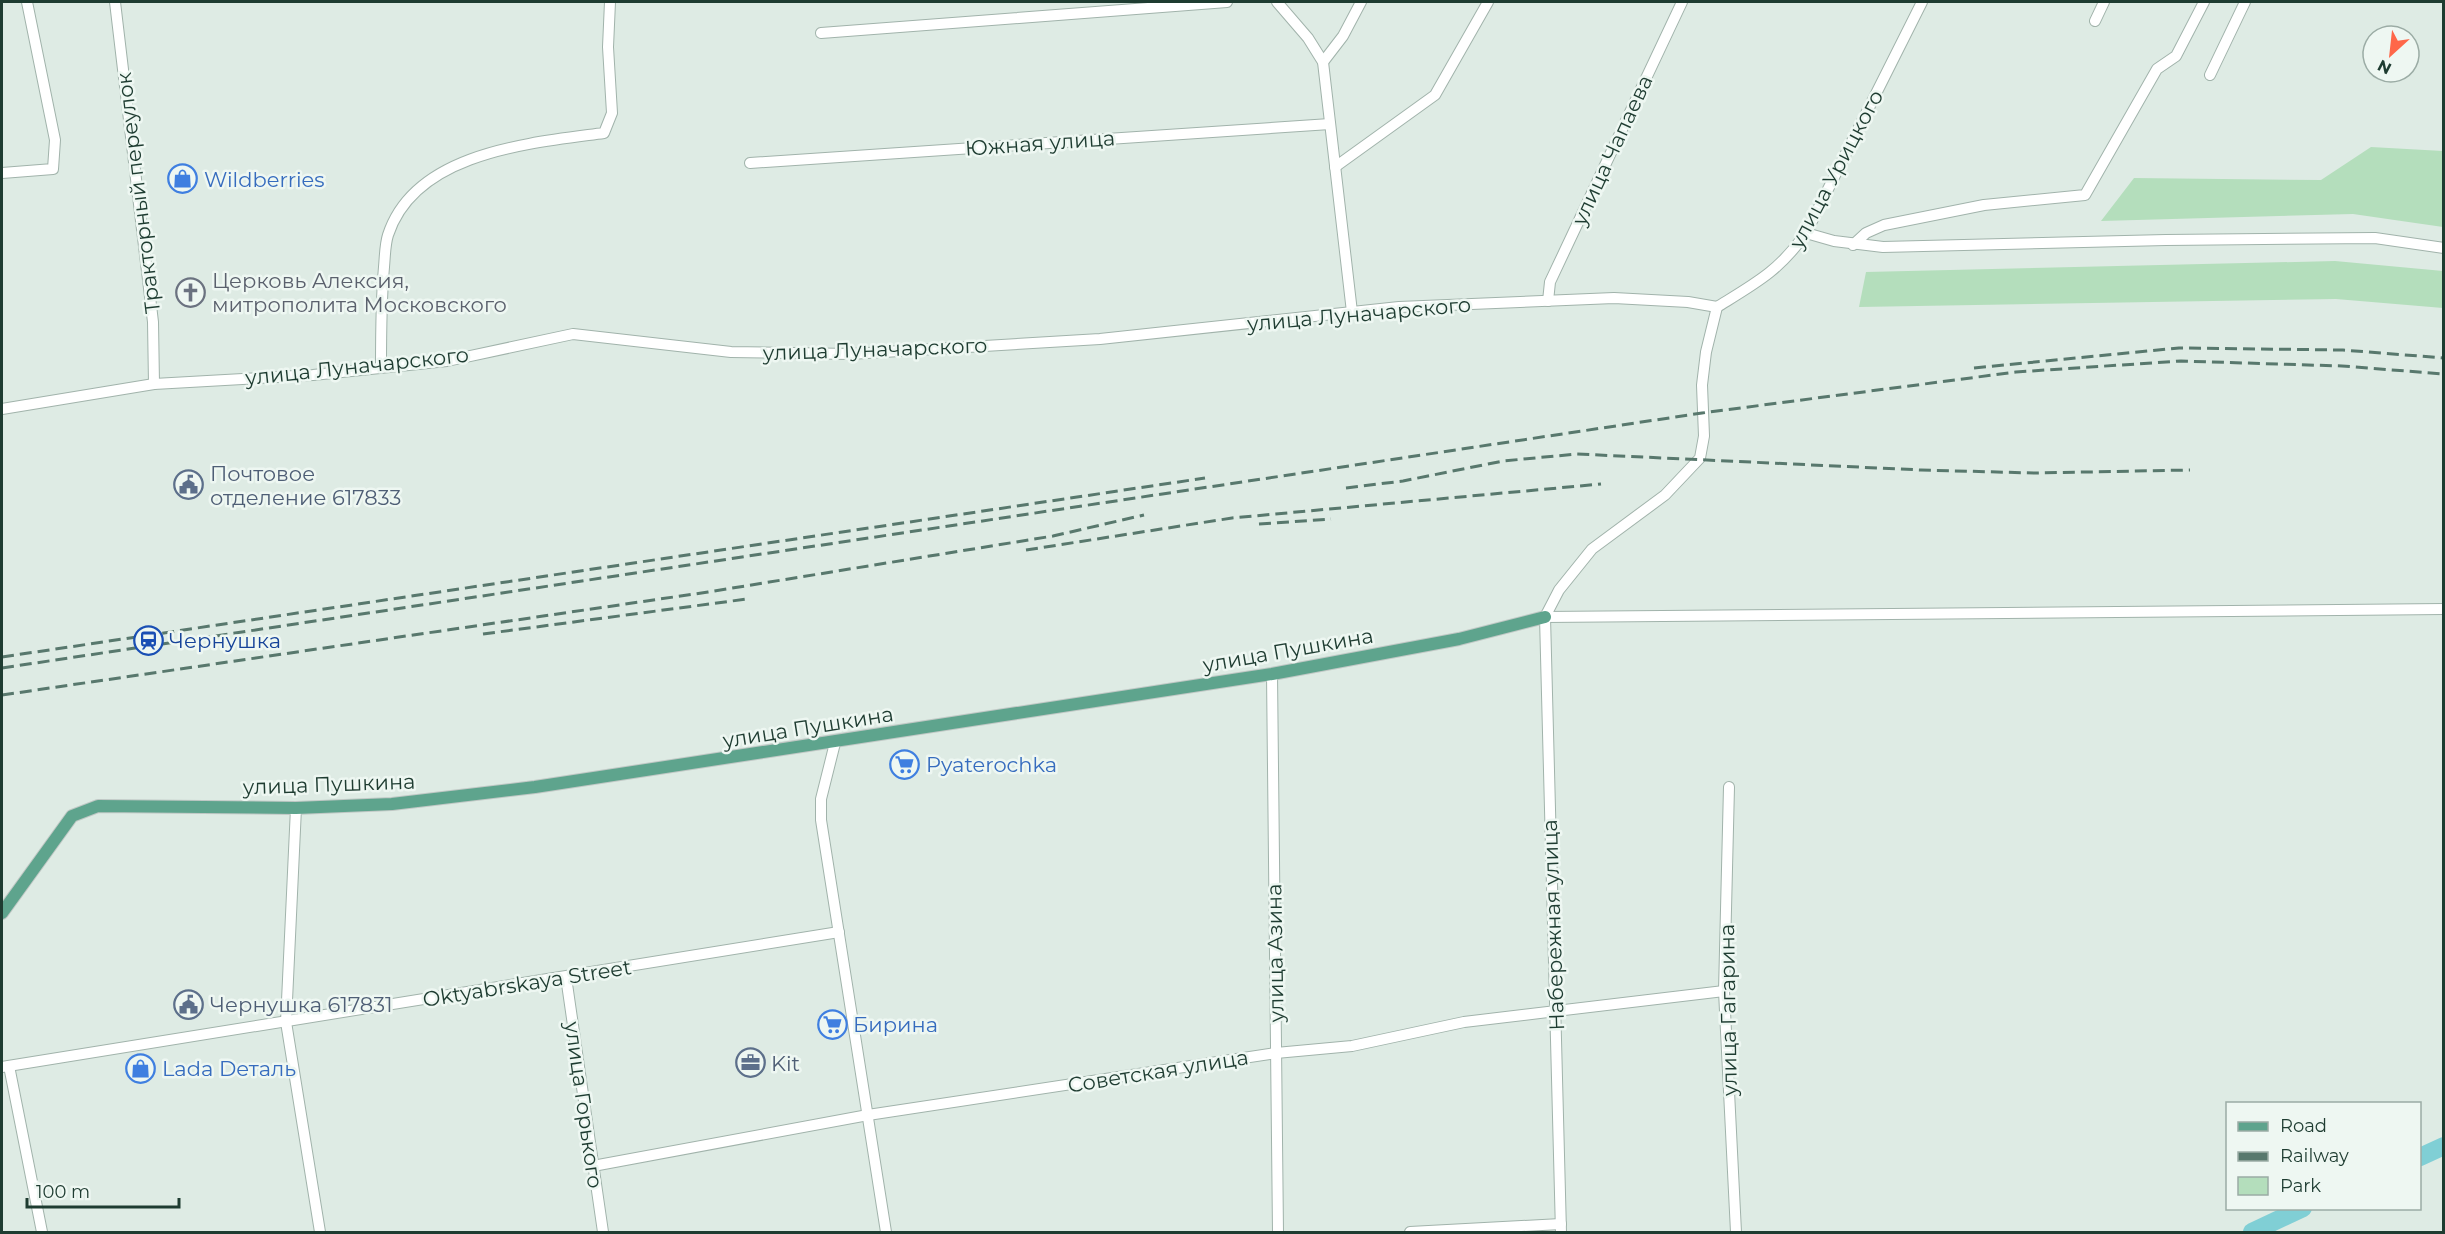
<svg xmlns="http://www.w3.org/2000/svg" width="2445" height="1234" viewBox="0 0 2445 1234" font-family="Montserrat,sans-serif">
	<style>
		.green { fill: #b4debc }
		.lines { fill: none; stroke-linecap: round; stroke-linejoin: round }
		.river { stroke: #80cfd5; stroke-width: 18 }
		.minor-casing { stroke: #a1b3ab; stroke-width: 12 }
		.major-casing { stroke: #c0c8c5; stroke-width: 14 }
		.minor { stroke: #fff; stroke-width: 10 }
		.major { stroke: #5ea48d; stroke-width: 12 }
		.rail { stroke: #58786d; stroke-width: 3; stroke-dasharray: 12 6; stroke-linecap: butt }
		.labels { text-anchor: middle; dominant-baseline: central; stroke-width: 5; stroke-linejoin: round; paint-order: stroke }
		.street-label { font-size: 21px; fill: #1e3c31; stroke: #eef7f2 }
		.shop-label { font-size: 21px; fill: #366cbe; stroke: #eef7f2; text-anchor: start }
		.worship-label { font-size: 21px; fill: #5b616d; stroke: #eef7f2; text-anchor: start }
		.service-label { font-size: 21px; fill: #4e5e75; stroke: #eef7f2; text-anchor: start }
		.transit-label { font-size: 21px; fill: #164399; stroke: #eef7f2; text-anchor: start }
	</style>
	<rect width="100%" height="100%" fill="#deebe4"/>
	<!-- green -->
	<g class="green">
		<polygon points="2371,147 2443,151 2443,227 2353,214 2101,221 2134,178 2321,180"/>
		<polygon points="2335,261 2443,271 2443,308 2336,299 1859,307 1866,272"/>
	</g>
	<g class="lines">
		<!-- river -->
		<g class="river">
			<polyline points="2420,1157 2444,1146"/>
			<polyline points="2252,1232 2303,1208"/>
		</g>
		<defs>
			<g id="minor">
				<polyline points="115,2 153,322 154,384"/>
				<polyline points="1277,2 1308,38 1323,62 1352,312"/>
				<polyline points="2095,21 2104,2"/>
				<polyline points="821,33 1227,2"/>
				<polyline points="1323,62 1343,36 1361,2"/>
				<polyline points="2210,75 2245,2"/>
				<polyline points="750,163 1330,124"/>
				<polyline points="1335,167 1435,95 1488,2"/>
				<polyline points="2,173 53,169 55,140 27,2"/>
				<polyline points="1806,233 1834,241 1883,247 2166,240 2375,238 2444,248"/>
				<polyline points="1853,245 1866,233 1884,225 1984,205 2085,195 2157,69 2176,56 2204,2"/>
				<polyline points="1548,301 1550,282 1682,2"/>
				<path d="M1717,307C1756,283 1779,271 1806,233L1922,2"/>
				<path d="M381,367C381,334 381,300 384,267C385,256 385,244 388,235C415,152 530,143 604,133L612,113L608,47L610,2"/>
				<polyline points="2,409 154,384 313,375 447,361 573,334 731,352 850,354 1100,339 1399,307 1614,298 1688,302 1717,307"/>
				<polyline points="1545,617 2444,609"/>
				<polyline points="1272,674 1278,1232"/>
				<polyline points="835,743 821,799 821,820 886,1232"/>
				<polyline points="1729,787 1724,991 1736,1232"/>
				<polyline points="296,808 286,1022 320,1232"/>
				<polyline points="566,977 603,1232"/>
				<polyline points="9,1066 42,1232"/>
				<polyline points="2,1067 839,932"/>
				<polyline points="593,1166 868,1115 1276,1053 1352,1046 1464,1022 1724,991"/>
				<polyline points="1410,1232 1561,1224"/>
				<polyline points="1561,1232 1545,617 1559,590 1592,549 1665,495 1700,458 1704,436 1702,385 1706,352 1717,307"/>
			</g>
			<polyline id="major" points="2,913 72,816 98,806 296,808 392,804 535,787 1272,674 1459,639 1545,617"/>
		</defs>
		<!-- minor casing -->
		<use href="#minor" class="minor-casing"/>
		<!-- major casing -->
		<use href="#major" class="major-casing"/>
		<!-- minor -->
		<use href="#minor" class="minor"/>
		<!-- major -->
		<use href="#major" class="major"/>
		<!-- rail -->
		<g class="rail">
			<polyline points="1974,368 2179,348 2343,350 2444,358"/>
			<polyline points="1346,488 1403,481 1503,461 1577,454 1921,470 2035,473 2190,470"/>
			<polyline points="1259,524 1331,519"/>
			<polyline points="1026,550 1232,518 1601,484"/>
			<polyline points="483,634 747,599"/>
			<polyline points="2,657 1205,478"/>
			<polyline points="2,668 1702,413 2016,372 2181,361 2342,366 2444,374"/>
			<polyline points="2,695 708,592 1053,536 1144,515"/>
		</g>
	</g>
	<!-- icons -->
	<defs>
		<symbol id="shop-ring" viewBox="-11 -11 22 22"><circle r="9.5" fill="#eef7f2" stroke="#3f7fe0" stroke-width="1.5"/><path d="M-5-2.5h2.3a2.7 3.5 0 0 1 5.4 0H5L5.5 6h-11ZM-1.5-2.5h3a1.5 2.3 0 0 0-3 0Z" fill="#3f7fe0"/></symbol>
		<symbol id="church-ring" viewBox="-11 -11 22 22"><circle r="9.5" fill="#eef7f2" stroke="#6b7280" stroke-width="1.5"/><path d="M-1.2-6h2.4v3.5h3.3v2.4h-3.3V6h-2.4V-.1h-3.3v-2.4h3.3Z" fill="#6b7280"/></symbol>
		<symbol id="civic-ring" viewBox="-11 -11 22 22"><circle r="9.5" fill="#eef7f2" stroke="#5c6f8a" stroke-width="1.5"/><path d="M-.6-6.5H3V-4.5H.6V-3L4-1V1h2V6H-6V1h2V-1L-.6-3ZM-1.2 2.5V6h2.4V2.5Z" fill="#5c6f8a"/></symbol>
		<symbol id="station-ring" viewBox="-11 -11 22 22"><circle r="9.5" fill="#eef7f2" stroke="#1a4fb4" stroke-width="1.5"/><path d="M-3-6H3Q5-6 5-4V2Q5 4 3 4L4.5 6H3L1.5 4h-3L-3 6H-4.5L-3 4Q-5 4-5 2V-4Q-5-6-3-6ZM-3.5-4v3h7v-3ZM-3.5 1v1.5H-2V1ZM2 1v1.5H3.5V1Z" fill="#1a4fb4"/></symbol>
		<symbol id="supermarket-ring" viewBox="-11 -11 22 22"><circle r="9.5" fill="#eef7f2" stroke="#3f7fe0" stroke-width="1.5"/><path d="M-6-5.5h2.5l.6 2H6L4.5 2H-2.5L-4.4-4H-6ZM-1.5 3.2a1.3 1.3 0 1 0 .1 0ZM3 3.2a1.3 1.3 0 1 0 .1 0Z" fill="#3f7fe0"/></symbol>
		<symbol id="office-ring" viewBox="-11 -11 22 22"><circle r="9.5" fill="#eef7f2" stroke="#5c6f8a" stroke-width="1.5"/><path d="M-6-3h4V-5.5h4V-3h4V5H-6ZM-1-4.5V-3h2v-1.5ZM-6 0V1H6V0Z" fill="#5c6f8a"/></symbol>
	</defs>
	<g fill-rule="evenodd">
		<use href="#shop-ring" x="166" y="162" width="33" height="33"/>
		<use href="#church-ring" x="174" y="276" width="33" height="33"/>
		<use href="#civic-ring" x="172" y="468" width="33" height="33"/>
		<use href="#station-ring" x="132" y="624" width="33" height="33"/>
		<use href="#supermarket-ring" x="888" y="748" width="33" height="33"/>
		<use href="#civic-ring" x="172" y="988" width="33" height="33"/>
		<use href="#supermarket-ring" x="816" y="1008" width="33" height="33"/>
		<use href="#office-ring" x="734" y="1046" width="33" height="33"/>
		<use href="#shop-ring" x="124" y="1052" width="33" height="33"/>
	</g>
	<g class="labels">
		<!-- street labels -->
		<g class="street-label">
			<text transform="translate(1040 143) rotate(-4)">Южная улица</text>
			<text transform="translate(1612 150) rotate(-65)">улица Чапаева</text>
			<text transform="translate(1836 169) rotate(-62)">улица Урицкого</text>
			<text transform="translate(138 193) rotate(-97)">Тракторный переулок</text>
			<text transform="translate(1359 314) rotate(-5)">улица Луначарского</text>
			<text transform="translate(875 349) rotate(-2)">улица Луначарского</text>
			<text transform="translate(357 366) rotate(-6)">улица Луначарского</text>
			<text transform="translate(1288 650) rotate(-10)">улица Пушкина</text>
			<text transform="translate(808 727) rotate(-9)">улица Пушкина</text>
			<text transform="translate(329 784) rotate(-2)">улица Пушкина</text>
			<text transform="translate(1553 925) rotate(-92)">Набережная улица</text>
			<text transform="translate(1275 953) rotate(-91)">улица Азина</text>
			<text transform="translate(527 983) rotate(-9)">Oktyabrskaya Street</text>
			<text transform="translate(1728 1010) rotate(-91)">улица Гагарина</text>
			<text transform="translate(1158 1071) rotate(-9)">Советская улица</text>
			<text transform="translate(584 1105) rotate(82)">улица Горького</text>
		</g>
		<!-- shop labels -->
		<g class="shop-label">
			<text x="204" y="179">Wildberries</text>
			<text x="926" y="764">Pyaterochka</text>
			<text x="853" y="1024">Бирина</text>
			<text x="162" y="1068">Lada Dеталь</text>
		</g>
		<!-- worship labels -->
		<g class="worship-label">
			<text x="212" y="280">Церковь Алексия,<tspan x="212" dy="24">митрополита Московского</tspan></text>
		</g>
		<!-- service labels -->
		<g class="service-label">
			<text x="210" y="473">Почтовое<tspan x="210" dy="24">отделение 617833</tspan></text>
			<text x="210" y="1004">Чернушка 617831</text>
			<text x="771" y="1063">Kit</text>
		</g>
		<!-- transit labels -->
		<g class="transit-label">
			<text x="169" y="640">Чернушка</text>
		</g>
	</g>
	<!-- border -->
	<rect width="2445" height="1234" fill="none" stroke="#1e3c31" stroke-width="6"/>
	<!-- legend -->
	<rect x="2226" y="1102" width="195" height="108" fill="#eef7f2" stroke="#9baca5" stroke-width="1.5"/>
	<rect x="2238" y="1122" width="30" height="9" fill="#5ea48d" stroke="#9baca5" stroke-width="1.5"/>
	<text x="2280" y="1132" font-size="18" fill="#1e3c31">Road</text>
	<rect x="2238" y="1152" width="30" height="9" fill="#58786d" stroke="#9baca5" stroke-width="1.5"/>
	<text x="2280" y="1162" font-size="18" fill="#1e3c31">Railway</text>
	<rect x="2238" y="1177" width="30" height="18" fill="#b4debc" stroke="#9baca5" stroke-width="1.5"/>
	<text x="2280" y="1192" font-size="18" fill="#1e3c31">Park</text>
	<!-- north arrow -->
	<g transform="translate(2391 54) rotate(207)"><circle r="28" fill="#eef7f2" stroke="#9baca5" stroke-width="1.5"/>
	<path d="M0-4.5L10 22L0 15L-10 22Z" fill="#fe6749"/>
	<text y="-9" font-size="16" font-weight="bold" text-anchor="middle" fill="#1e3c31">N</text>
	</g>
	<!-- scale -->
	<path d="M27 1198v9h152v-9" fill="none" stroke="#1e3c31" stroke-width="3"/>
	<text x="36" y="1198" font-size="18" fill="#1e3c31" stroke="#eef7f2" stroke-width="4.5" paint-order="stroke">100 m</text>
</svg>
